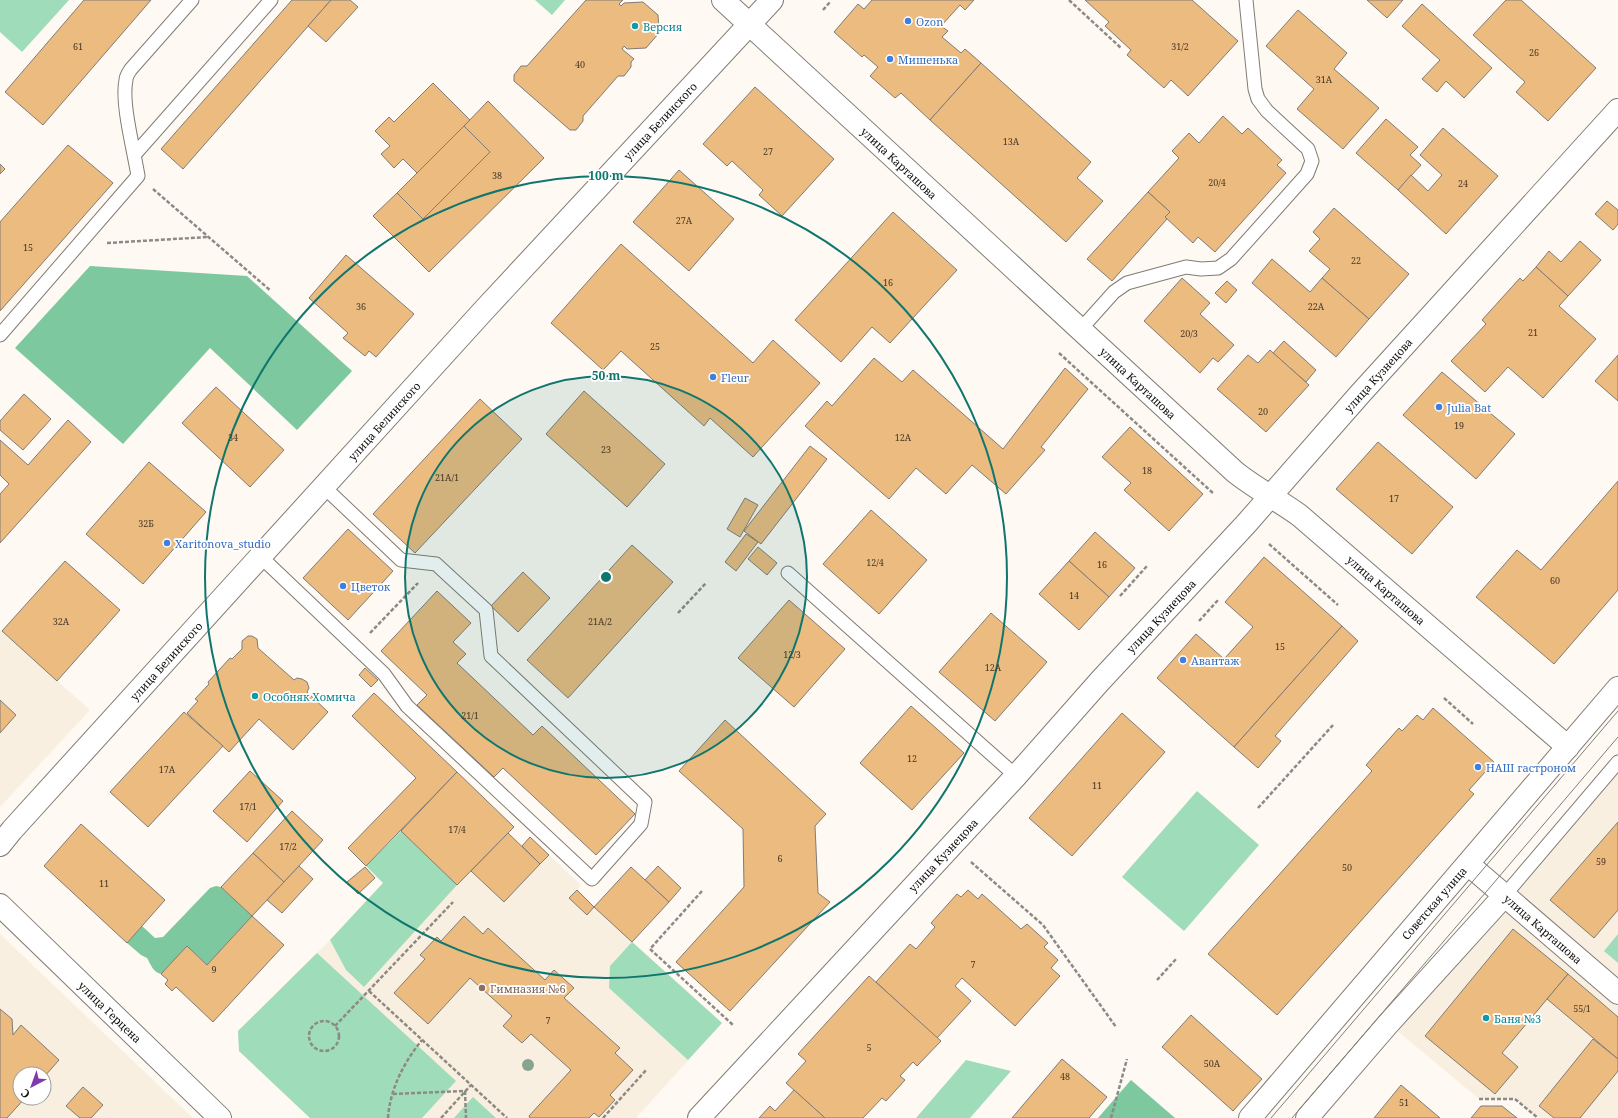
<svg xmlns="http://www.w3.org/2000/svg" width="1618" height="1118" viewBox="0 0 1618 1118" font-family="'Noto Serif',serif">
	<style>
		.built { fill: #f9efe1; fill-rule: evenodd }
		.green { fill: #9fdcb9 }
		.forest { fill: #7dc89f }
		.building { fill: #ecbb7f; stroke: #807b75 }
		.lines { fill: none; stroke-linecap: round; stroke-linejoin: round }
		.service-casing { stroke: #807b75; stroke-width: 15 }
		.minor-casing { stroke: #807b75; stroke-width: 24 }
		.tertiary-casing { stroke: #807b75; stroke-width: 24 }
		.path { stroke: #8d8a85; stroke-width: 2.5; stroke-dasharray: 4 2; stroke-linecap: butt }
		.service { stroke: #fff; stroke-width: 13 }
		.minor { stroke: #fff; stroke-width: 22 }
		.tertiary { stroke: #fff; stroke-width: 22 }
		.tram { stroke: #807e79; stroke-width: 1 }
		.tree { fill: #87a391 }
		.ring { fill: none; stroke: #0f766e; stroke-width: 2 }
		.shop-dot { fill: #3f7fe0; stroke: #fff; stroke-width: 1.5 }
		.culture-dot { fill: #0f9aa8; stroke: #fff; stroke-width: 1.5 }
		.education-dot { fill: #8d6e63; stroke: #fff; stroke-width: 1.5 }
		.labels { text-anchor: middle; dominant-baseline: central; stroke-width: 3.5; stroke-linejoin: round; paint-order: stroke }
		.number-label { font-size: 9px; fill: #453827 }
		.shop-label { font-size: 11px; fill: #366cbe; stroke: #fff; text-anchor: start }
		.culture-label { font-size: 11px; fill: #0d838f; stroke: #fff; text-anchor: start }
		.street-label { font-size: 11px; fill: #0d0c0a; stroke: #fff }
		.education-label { font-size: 11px; fill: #785e54; stroke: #fff; text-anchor: start }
		.centre { fill: #0f766e; stroke: #fff; stroke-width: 2 }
		.ring-label { font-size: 12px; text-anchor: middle; font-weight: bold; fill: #0f766e; stroke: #fff; stroke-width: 3.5; stroke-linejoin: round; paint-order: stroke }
	</style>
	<rect width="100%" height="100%" fill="#fef9f2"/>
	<!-- built -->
	<g class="built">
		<polygon points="0,630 90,710 0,807"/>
		<polygon points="1618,752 1618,1118 1538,1118 1515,1099 1479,1099 1389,1024"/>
		<polygon points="401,831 457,885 471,871 504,902 549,855 581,885 577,891 722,1023 636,1118 310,1118 239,1051 238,1031 330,940 383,883 366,866"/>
		<path d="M0,934L193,1118H0ZM20,1074H44V1098H20Z"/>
	</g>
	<!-- green -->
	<g class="green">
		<polygon points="0,0 69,0 22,52 0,32"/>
		<polygon points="535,0 565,0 552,15"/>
		<polygon points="1197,791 1259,845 1184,931 1122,877"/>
		<polygon points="401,831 457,885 364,987 346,970 330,940 383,883 366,866"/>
		<polygon points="1618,934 1618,963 1604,951"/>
		<polygon points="632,942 722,1023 688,1060 609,988 610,966"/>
		<polygon points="317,953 456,1081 422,1118 310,1118 239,1051 238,1031"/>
		<polygon points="966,1060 1011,1071 970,1118 916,1118"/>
		<polygon points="473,1097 496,1118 454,1118"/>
	</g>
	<!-- forest -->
	<g class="forest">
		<polygon points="90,266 247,276 352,371 297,430 210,348 123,444 15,348"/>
		<path d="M216,886L221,887L252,916L207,965L187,946L161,974C153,972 151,965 147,958L141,955L127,943L142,926L155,938L163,937L210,888Z"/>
		<polygon points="1131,1080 1175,1118 1098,1118"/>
	</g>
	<!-- building -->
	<g class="building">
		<polygon points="84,0 151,0 43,125 5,92"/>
		<polygon points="292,0 331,0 183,169 161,149"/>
		<polygon points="331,0 350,0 358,7 326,42 308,26"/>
		<polygon points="586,0 623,0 619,4 621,6 624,3 643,2 658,15 659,33 646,48 627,49 624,46 622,49 634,59 631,62 631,67 624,76 618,76 583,116 583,121 576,130 570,130 514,81 514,75 521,66 527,66"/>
		<polygon points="872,0 974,0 965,10 960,5 941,26 948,31 942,37 961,53 965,49 981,63 930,120 901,93 895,98 870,76 878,67 864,55 862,57 834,32 858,4 864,9"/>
		<polygon points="1085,0 1192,0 1238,41 1188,96 1171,80 1164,88 1127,55 1131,50 1105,26 1109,22"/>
		<polygon points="1367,0 1403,0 1387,18"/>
		<polygon points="1506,0 1521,0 1596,68 1548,121 1516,92 1525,82 1473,35"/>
		<polygon points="1422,4 1492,68 1464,98 1446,81 1437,92 1422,79 1440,60 1402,26"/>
		<polygon points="1298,10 1347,53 1334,69 1379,108 1343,149 1297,109 1314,89 1266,46"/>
		<polygon points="981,63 1091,162 1077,178 1103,201 1066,242 930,120"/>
		<polygon points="433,83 470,120 417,173 403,159 394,168 381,154 390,146 375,131 389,117 394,122"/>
		<polygon points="755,87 834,159 782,216 759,195 763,190 732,161 727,166 703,144"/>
		<polygon points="488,101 544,158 429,272 373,216 397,193 423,219 490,152 464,126"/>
		<polygon points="1223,116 1242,134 1248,128 1282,160 1277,165 1286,173 1215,252 1198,237 1193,243 1165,217 1170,212 1148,192 1179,158 1172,151 1189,133 1199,143"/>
		<polygon points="1386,119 1418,147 1410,155 1421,165 1398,190 1356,153"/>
		<polygon points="464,126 490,152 423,219 397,193"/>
		<polygon points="1443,128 1498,176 1446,234 1398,190 1411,175 1428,191 1442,175 1420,155"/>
		<polygon points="68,145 113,183 0,311 0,222"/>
		<polygon points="0,164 5,169 0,174"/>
		<polygon points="679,170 734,219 689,271 633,222"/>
		<polygon points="1148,192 1170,212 1165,217 1167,219 1112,281 1087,259"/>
		<polygon points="1607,201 1618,210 1618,224 1613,230 1595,214"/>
		<polygon points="1334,208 1409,274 1369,319 1322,278 1330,269 1309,251 1320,239 1313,232"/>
		<polygon points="893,212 957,270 890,343 872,327 841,362 795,320"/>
		<polygon points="1580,241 1601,260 1568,296 1536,267 1549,251 1561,262"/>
		<polygon points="621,244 753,363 773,340 820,383 753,457 710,418 704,426 621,351 603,370 551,323"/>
		<polygon points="346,255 414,314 376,357 369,351 365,356 343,338 348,333 309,298"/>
		<polygon points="1272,259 1310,292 1322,278 1369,319 1336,357 1252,283"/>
		<polygon points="1536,267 1568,296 1559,306 1596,339 1543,398 1508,367 1485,392 1451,361 1486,324 1482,320 1520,278 1523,281"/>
		<polygon points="1182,278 1210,303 1200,314 1234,345 1218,362 1213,358 1200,373 1144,321"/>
		<polygon points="1227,281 1237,290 1226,303 1215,293"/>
		<polygon points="1284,341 1316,370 1306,382 1273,353"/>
		<polygon points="1270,350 1309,385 1266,432 1217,389 1248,355 1258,363"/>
		<polygon points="1618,355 1618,401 1595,381"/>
		<polygon points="874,358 902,382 913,370 1003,449 1065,368 1088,389 1041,447 1045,450 1006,494 972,465 946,494 916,468 889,499 805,426 827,401 832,406"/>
		<polygon points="1442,372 1515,434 1476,479 1403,415"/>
		<polygon points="216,387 284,450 250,487 182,423"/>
		<polygon points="584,391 665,464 627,507 546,434"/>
		<polygon points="24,394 51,419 23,450 0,430 0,421"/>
		<polygon points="480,399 522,439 415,553 373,514"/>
		<polygon points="68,420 91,442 0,543 0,494 9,484 0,475 0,440 28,465"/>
		<polygon points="1130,427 1203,494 1169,531 1124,490 1131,483 1102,457"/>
		<polygon points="1378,442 1453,507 1412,554 1336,489"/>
		<polygon points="810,446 827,459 761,544 744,531"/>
		<polygon points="149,462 206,512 143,584 86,534"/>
		<polygon points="1618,481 1618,590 1554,664 1476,597 1517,550 1541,570"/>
		<polygon points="745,498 758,505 740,537 727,529"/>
		<polygon points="871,510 927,560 879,614 823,564"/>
		<polygon points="348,529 393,571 348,620 303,578"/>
		<polygon points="1095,532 1135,568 1109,597 1069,561"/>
		<polygon points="746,534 758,542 736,571 725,562"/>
		<polygon points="632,545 673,582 568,698 527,660"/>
		<polygon points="758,547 777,563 767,575 748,559"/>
		<polygon points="1264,557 1342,626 1234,747 1157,678 1196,634 1224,659 1253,627 1225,602"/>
		<polygon points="65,561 120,610 57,681 2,631"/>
		<polygon points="1069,561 1109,597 1079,630 1039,594"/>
		<polygon points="523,572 550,598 518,632 491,606"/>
		<polygon points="437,591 471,623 453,642 466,654 457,663 533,735 542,726 635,814 596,855 503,768 494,777 417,705 427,695 381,651"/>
		<polygon points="789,600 845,649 794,707 738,658"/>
		<polygon points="991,613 1047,662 995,721 939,672"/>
		<polygon points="1342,626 1358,641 1275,736 1281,741 1258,768 1234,747"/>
		<polygon points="248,636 252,636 257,639 258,648 294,680 297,678 302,679 307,682 309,688 307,692 328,712 293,750 259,719 229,752 187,713 198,701 195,699 209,684 208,682 230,658 232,659 242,649 242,641"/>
		<polygon points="365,668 378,680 371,687 359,675"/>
		<polygon points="374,693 457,772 366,866 348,848 416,778 352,716"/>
		<polygon points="0,700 16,715 0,733"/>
		<polygon points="911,706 964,753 912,810 860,763"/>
		<polygon points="1433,708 1494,762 1469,790 1474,794 1277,1015 1208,954 1372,771 1366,765 1399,728 1402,731 1417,715 1423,720"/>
		<polygon points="184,712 223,746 148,827 110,792"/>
		<polygon points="1122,713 1165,752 1072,856 1029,818"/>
		<polygon points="725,720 826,814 815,826 818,893 830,902 730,1011 676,962 744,887 743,829 679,771"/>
		<polygon points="250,771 283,801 247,842 213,811"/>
		<polygon points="457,772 514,827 457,885 401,831"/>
		<polygon points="292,811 323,840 284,882 253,853"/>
		<polygon points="1618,822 1618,910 1594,938 1550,900"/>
		<polygon points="81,824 165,900 127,943 44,866"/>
		<polygon points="508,833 540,864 504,902 471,871"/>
		<polygon points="530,837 549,855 540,864 522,846"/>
		<polygon points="253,853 284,882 252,916 221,887"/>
		<polygon points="299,866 313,879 282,913 267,900"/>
		<polygon points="658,866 681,888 669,902 645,880"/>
		<polygon points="365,867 375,878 358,894 347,882"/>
		<polygon points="631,867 669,902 632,942 594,907"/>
		<polygon points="577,890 594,907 587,915 569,898"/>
		<polygon points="968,890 978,899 982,894 1021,929 1027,924 1048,943 1044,947 1058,960 1051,968 1060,976 1015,1026 962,978 955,986 971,1001 937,1038 876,982 910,944 916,949 935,927 931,923 957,894 961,897"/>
		<polygon points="252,916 284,945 213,1022 176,987 172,991 165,984 168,980 161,974 187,946 207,965"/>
		<polygon points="464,916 483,934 488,928 545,980 554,970 574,988 564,998 620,1048 615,1053 633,1070 610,1095 615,1100 599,1117 594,1113 589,1118 530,1118 529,1116 571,1070 531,1034 522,1043 503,1026 512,1016 470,978 428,1024 394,993 425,959 420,955 437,937 441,941"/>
		<polygon points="1513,929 1568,974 1502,1053 1518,1067 1495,1094 1425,1036"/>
		<polygon points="1568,974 1618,1017 1618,1059 1547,999"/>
		<polygon points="869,976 941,1041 917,1066 913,1062 900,1076 905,1080 886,1101 882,1098 863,1118 825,1118 786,1083 806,1061 798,1054"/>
		<polygon points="0,1009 12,1019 13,1035 21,1025 59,1060 44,1077 44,1074 20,1074 20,1098 25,1098 7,1118 0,1118"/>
		<polygon points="1191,1015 1262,1079 1233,1111 1162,1047"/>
		<polygon points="1593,1039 1618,1059 1618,1071 1580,1118 1554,1118 1539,1106"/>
		<polygon points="1062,1059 1107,1097 1089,1118 1012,1118"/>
		<polygon points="1401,1085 1440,1118 1374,1118"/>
		<polygon points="83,1087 103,1105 91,1118 80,1118 66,1106"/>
		<polygon points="794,1090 825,1118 759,1118 770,1106 775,1111"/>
		<polygon points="1481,1106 1502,1106 1517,1118 1471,1118"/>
	</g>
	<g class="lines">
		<defs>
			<g id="service">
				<polyline points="135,154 271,0"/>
				<polyline points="1080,330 1114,292 1127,283 1186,267 1201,269 1218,268 1231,259 1307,174 1312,161 1308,149 1267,111 1258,99 1255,89 1246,0"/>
				<path d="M0,335L138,176C134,150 121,103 126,80C126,76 129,72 131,69L192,0"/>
				<polyline points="261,557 384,674 407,706 592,879 641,824 645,802 491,656 486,610 436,564 401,560 324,487"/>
				<polyline points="788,573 1016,776"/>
				<polyline points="1504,896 1618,762"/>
			</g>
			<g id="minor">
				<path d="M723,0L1235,472C1255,488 1278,500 1299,515L1568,747"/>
				<polyline points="1468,864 1618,993"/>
				<polyline points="699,1118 1016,776 1100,681 1246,524 1360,394 1618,110"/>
				<polyline points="1250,1118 1618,688"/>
				<polyline points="1307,1118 1388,1024 1504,896"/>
			</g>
			<g id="tertiary">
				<polyline points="0,845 12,830 485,309 772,0"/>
				<polyline points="0,905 220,1118"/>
			</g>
		</defs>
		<!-- service casing -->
		<use href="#service" class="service-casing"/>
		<!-- minor casing -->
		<use href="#minor" class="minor-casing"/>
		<!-- tertiary casing -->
		<use href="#tertiary" class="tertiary-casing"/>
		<!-- path -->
		<g class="path">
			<polyline points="1069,0 1121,48"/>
			<polyline points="823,10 830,2"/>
			<polyline points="153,189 271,291"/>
			<polyline points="107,243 208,237"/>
			<polyline points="1059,353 1214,494"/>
			<polyline points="1269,544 1338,605"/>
			<polyline points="1120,596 1147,566"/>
			<polyline points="678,613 706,583"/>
			<polyline points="1199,621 1219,599"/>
			<polyline points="370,633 418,583"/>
			<polyline points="1444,698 1473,724"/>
			<polyline points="1258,808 1333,725"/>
			<polyline points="971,862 1043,925 1116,1027"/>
			<polyline points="702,891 650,949 733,1025"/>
			<polyline points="1157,980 1177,958"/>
			<polyline points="369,991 507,1118"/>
			<circle cx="324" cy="1036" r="15"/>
			<polyline points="335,1026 453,902"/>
			<polyline points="393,1094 465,1091 466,1118"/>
			<polyline points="1479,1099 1515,1099 1538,1118"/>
			<path d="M388,1118C390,1089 404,1062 422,1040"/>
			<polyline points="441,1118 471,1085"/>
			<polyline points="603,1118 647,1069"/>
			<polyline points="1111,1118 1127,1059"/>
		</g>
		<!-- service -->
		<use href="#service" class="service"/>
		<!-- minor -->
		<use href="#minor" class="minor"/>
		<!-- tertiary -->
		<use href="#tertiary" class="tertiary"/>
		<!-- tram -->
		<g class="tram">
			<polyline points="1271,1118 1618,711"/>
			<polyline points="1292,1118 1492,885 1618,737"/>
		</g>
	</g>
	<!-- trees -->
	<circle class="tree" cx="528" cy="1065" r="6"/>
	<!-- distance rings -->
	<circle cx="606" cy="577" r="201" fill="#0f766e" fill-opacity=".12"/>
	<g class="ring">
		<circle cx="606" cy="577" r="201"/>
		<circle cx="606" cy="577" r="401"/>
	</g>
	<!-- markers -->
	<g class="shop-dot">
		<circle cx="908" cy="21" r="4"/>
		<circle cx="890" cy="59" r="4"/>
		<circle cx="713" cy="377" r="4"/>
		<circle cx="1439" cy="407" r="4"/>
		<circle cx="167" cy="543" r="4"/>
		<circle cx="343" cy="586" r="4"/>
		<circle cx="1183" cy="660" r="4"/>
		<circle cx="1478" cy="767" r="4"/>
	</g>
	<g class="culture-dot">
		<circle cx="635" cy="26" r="4"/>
		<circle cx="255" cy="696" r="4"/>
		<circle cx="1486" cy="1018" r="4"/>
	</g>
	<circle class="education-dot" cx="482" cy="988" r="4"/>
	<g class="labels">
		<!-- number labels -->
		<g class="number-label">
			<text x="78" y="46">61</text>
			<text x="1180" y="46">31/2</text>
			<text x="1534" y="52">26</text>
			<text x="580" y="64">40</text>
			<text x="1324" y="79">31А</text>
			<text x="1011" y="141">13А</text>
			<text x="768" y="151">27</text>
			<text x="497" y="175">38</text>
			<text x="1217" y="182">20/4</text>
			<text x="1463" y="183">24</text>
			<text x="684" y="220">27А</text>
			<text x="28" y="247">15</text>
			<text x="1356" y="260">22</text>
			<text x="888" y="282">16</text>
			<text x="361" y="306">36</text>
			<text x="1316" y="306">22А</text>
			<text x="1533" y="332">21</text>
			<text x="1189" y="333">20/3</text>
			<text x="655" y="346">25</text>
			<text x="1263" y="411">20</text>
			<text x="1459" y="425">19</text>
			<text x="233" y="437">34</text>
			<text x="903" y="437">12А</text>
			<text x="606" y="449">23</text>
			<text x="1147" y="470">18</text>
			<text x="447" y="477">21А/1</text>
			<text x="1394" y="498">17</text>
			<text x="146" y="523">32Б</text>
			<text x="875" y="562">12/4</text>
			<text x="1102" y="564">16</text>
			<text x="1555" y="580">60</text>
			<text x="1074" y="595">14</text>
			<text x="61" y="621">32А</text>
			<text x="600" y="621">21А/2</text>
			<text x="1280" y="646">15</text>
			<text x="792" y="654">12/3</text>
			<text x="993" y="667">12А</text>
			<text x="470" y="715">21/1</text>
			<text x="912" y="758">12</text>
			<text x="167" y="769">17А</text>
			<text x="1097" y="785">11</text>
			<text x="248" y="806">17/1</text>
			<text x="457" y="829">17/4</text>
			<text x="288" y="846">17/2</text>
			<text x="780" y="858">6</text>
			<text x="1601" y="861">59</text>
			<text x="1347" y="867">50</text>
			<text x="104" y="883">11</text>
			<text x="973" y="964">7</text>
			<text x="214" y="969">9</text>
			<text x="1582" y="1008">55/1</text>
			<text x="548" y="1020">7</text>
			<text x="869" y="1047">5</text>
			<text x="1212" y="1063">50А</text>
			<text x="1065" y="1076">48</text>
			<text x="1404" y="1102">51</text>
		</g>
		<!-- shop labels -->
		<g class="shop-label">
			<text x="916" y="21">Ozon</text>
			<text x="898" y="59">Мишенька</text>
			<text x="721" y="377">Fleur</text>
			<text x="1447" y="407">Julia Bat</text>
			<text x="175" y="543">Xaritonova_studio</text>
			<text x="351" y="586">Цветок</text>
			<text x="1191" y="660">Авантаж</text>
			<text x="1486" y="767">НАШ гастроном</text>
		</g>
		<!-- culture labels -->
		<g class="culture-label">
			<text x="643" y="26">Версия</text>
			<text x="263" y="696">Особняк Хомича</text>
			<text x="1494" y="1018">Баня №3</text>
		</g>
		<!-- street labels -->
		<g class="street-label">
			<text transform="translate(660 121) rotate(-47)">улица Белинского</text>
			<text transform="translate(899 163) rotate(43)">улица Карташова</text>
			<text transform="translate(1378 375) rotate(-48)">улица Кузнецова</text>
			<text transform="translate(1138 383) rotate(43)">улица Карташова</text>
			<text transform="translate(384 421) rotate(-48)">улица Белинского</text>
			<text transform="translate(1386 590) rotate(41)">улица Карташова</text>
			<text transform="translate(1161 616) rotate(-47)">улица Кузнецова</text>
			<text transform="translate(166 661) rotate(-48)">улица Белинского</text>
			<text transform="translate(943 855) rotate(-47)">улица Кузнецова</text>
			<text transform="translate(1434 903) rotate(-49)">Советская улица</text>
			<text transform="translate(1543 929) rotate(41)">улица Карташова</text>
			<text transform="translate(110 1012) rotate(44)">улица Герцена</text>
		</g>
		<!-- education labels -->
		<g class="education-label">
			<text x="490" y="988">Гимназия №6</text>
		</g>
	</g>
	<circle cx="606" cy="577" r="6" class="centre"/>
	<g class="ring-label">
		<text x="606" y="180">100 m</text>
		<text x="606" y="380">50 m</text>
	</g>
	<!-- north arrow -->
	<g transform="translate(32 1086) rotate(221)"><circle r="19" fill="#ffffff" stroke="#9e9e9d"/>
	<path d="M0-3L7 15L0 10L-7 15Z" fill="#803aad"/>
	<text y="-6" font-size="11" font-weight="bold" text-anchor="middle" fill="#0d0c0a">С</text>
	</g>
</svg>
